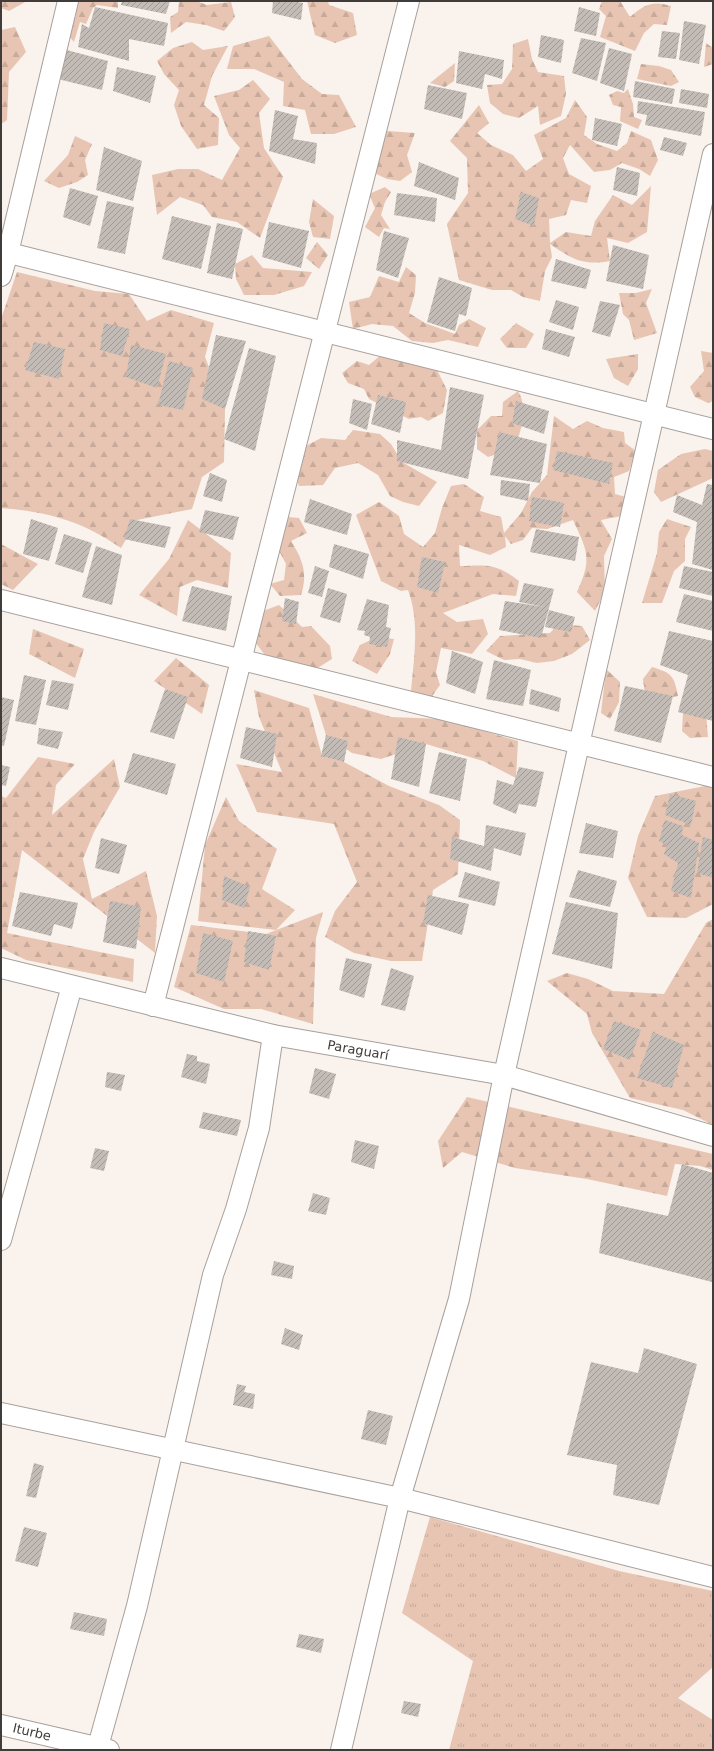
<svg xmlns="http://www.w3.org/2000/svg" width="714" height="1751" viewBox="0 0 714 1751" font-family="'DejaVu Sans',sans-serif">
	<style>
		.grass { fill: url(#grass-tufts) }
		.forest { fill: url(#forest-firs) }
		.building { fill: url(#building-hatch) }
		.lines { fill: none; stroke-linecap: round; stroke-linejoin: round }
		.street-casing { stroke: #a8a09c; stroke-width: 22 }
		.street { stroke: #fff; stroke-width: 20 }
		.labels { text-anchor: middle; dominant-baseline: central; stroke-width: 3; stroke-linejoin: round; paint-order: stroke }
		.street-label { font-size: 13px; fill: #3f3c3a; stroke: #fff }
	</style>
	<defs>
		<pattern id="grass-tufts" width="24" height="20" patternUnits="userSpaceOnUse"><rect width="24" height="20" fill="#e7c5b2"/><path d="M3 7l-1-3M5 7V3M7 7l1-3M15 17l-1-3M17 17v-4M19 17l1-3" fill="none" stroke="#c7aa9a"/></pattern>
		<pattern id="forest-firs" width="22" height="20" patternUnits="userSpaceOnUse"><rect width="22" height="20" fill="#e7c5b2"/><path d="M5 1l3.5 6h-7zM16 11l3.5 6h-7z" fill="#c7aa9a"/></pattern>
		<pattern id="building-hatch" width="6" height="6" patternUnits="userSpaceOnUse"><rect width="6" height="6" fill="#c3bbb6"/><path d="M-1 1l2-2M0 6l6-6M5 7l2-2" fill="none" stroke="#a09995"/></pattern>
	</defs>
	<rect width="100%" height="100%" fill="#faf2ed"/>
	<!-- grass -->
	<polygon class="grass" points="430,1517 619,1571 713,1591 713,1667 678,1698 713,1720 713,1750 449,1750 473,1661 402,1613"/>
	<!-- forest -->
	<g class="forest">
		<polygon points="1,1 27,1 9,11 1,8"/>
		<polygon points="74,1 118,1 118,8 97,5 93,8 86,24 80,22 74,42 65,32 76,16"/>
		<polygon points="179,1 196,1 207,5 231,2 235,17 224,31 206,25 186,22 171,33 170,17 178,12"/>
		<polygon points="307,1 328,1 329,5 353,13 357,35 335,43 315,35"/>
		<path d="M602,1H620L630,17C644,5 652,0 671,6L667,25L654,24L644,33L635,51L600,37L606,16L599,9Z"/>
		<polygon points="15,27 26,52 9,72 7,120 1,124 1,30"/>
		<polygon points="269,36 302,79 322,94 339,95 356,127 334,134 311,134 305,110 283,106 284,82 254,69 227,69 233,46"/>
		<polygon points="528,39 532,59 538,72 564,76 566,94 561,116 540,125 538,106 519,118 503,114 490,103 487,85 502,84 512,69 513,44"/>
		<polygon points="192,42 203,50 228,46 212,76 204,105 219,118 218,145 197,149 181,126 174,105 179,90 164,74 157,61 173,48"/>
		<polygon points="706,43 713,48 713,64 704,67"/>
		<polygon points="455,63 454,81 445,87 430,83"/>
		<polygon points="641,64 659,66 671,70 679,82 671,86 637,79"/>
		<polygon points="253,80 270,99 259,113 264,148 283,177 260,238 237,222 212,217 203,205 180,197 157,215 152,175 178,169 198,169 222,180 240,148 229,135 214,96 239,90"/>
		<polygon points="628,89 633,104 634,117 642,120 638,129 620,121 621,107 613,105 609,95 617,91 624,93"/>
		<path d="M575,100L587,117L584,135L597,144L617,151L627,143L631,131L651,140L658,160L650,176L639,169L622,163L610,170L594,172L570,145L563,158L569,174L591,186L587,203L571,200L566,215L549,219L550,243L566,232L591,236L595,221L613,195L632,205L651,186L647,232L628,243L607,238L610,261C583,266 572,259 550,244L552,257L545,271L540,301L523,297L511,290H492L459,280L447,224L468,193L467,158L450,141L479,105L489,123L477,133L491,145L513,155L526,171L543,159L534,135L566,118Z"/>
		<polygon points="387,131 415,133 407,155 412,172 400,181 387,179 372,172"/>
		<polygon points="75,136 92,144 85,160 88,175 77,182 59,188 44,181 68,155"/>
		<polygon points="385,187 391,192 385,202 381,215 390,229 384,228 379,237 365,227 375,208 369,194"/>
		<polygon points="313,199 334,216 330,239 313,237 309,222"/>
		<polygon points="317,242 328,255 319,269 306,258"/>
		<polygon points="252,255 263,268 312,272 304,286 274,295 244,295 236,279 235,264"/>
		<polygon points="406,267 416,275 415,293 409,313 425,323 455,334 459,325 469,319 486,328 478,347 448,340 433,343 412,341 393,326 372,324 353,329 349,302 370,297 379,276 399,282"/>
		<path d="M17,272L95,291L129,294L147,321L171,310L214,323L205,357L225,409L224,462L202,477L192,509L137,520L121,548C82,521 49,512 1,508V319Z"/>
		<polygon points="652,289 646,303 657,333 634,340 629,320 623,314 619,293 636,293"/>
		<polygon points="516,323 534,334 526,348 507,348 500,339"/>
		<polygon points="701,351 713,353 713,401 708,403 695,397 690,387 704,371"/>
		<polygon points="382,354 435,366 447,390 443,413 428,421 421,417 409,419 369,399 364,389 348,383 342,373 357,361 369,365"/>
		<polygon points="638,354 638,369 628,386 614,378 606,359"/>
		<path d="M518,391C529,409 521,431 514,449L488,457L477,449V430L491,416H502L503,402Z"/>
		<path d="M554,416L573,429L587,421L603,428L624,432L625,443L636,451L629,471L614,477L615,494L626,497L622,516L601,520L612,539L604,556L605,591L595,611L577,592C592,559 588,552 573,520L547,529L532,528L523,540L511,544L505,536L506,547L490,555L459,545L460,566C487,565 496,563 519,581L516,596L493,594L443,613L457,622L483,619L488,634L472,654L441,648L436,672L440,685L428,702L411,691C414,657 420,622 408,590L401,591L381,581L356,515L379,502L399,516L404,534L423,547L435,533L442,508L451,486L464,484L484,497L480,511L501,517L504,533L521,513L532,492L547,475Z"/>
		<polygon points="353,430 380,434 391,444 402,462 437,482 419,506 403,502 390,496 378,475 358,463 335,468 323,485 299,486 294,472 302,448 321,438 345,440"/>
		<polygon points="705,449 713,451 713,478 661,502 654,492 658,470 681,454"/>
		<path d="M289,517L299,518L307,533L291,541C303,560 308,574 301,595L280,596L270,584L284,580L286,564L277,547Z"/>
		<polygon points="667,519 691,527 685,539 685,561 674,571 662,603 642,603 657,553 659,532"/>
		<polygon points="188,520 231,553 228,588 197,580 180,587 177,616 139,595 169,559"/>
		<polygon points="1,544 38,564 13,590 1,584"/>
		<polygon points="279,605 302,627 311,626 330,646 332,659 311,672 271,663 255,642 263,611"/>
		<polygon points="558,624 582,626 590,640 572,654 554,661 537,663 520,659 504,660 486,651 500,636 550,633"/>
		<polygon points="33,629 84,649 75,678 29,654"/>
		<polygon points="377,637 394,639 390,654 377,674 352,661 360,645"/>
		<polygon points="176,658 209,685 202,714 154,681"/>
		<path d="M652,667C672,673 674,676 678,696L646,702L643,679Z"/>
		<polygon points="606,669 620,682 619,702 610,719 601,713"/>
		<polygon points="254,690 309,708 322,756 344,762 389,786 439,805 460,820 458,874 433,890 422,961 391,961 354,953 325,937 335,911 357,882 334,824 257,812 236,764 282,772 259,717"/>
		<polygon points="313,694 391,717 443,719 518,741 516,778 483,761 426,744 381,759 352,753 326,735"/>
		<polygon points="683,713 706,713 708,737 690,738 682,731"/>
		<polygon points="38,757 75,764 56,785 52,815 114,759 120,787 94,832 83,859 92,899 146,871 157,916 155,953 22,850 7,933 134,959 133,982 26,960 1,948 1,796 6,798"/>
		<polygon points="710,785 713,785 713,904 686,918 647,917 628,878 638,836 655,796"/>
		<polygon points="226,797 239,821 277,849 262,889 295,910 276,930 198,921 205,845"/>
		<polygon points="323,912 316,938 313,1024 261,1009 224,1009 174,987 191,925 266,934"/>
		<polygon points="713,919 713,1125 683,1110 630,1098 592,1033 587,1014 547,981 567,973 588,979 613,991 664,994 706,923"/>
		<polygon points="467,1097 713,1154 713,1170 700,1166 675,1164 667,1196 587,1179 515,1168 462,1152 443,1168 438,1141"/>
	</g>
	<!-- building -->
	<g class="building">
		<polygon points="122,1 170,1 166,14 121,5"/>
		<polygon points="273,1 292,1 303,3 301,20 272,13"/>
		<polygon points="95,7 168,23 164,46 129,39 129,61 78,47 82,24 89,28"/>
		<polygon points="579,7 600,13 596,36 574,31"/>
		<polygon points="684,21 706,25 699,64 679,60"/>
		<polygon points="662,31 680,33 676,59 658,57"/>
		<polygon points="541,35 564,40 561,63 538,57"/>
		<polygon points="581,38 606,43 597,81 572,73"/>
		<polygon points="609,48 632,54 624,91 600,83"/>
		<polygon points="63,49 108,61 102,90 58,79"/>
		<polygon points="459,51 504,60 502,79 485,74 482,89 456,83"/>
		<polygon points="117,67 156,76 150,103 113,91"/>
		<polygon points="635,81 675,89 672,104 633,97"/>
		<polygon points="428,85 467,93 462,119 424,109"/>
		<polygon points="681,89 709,94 707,108 679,103"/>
		<polygon points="638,101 705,112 701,136 645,125 647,115 637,113"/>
		<polygon points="275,110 298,116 293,139 317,143 315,164 269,151"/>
		<polygon points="595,118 622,124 617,146 592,140"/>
		<polygon points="664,137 687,143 683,156 660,150"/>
		<polygon points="104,147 142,161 133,201 96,190"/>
		<polygon points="419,162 459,178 455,200 414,186"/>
		<polygon points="617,167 640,173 637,196 613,190"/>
		<polygon points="70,188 98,196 90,226 63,217"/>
		<polygon points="521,192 539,198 534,226 515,219"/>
		<polygon points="397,193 437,198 435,222 394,215"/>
		<polygon points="107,201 134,207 125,254 97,248"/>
		<polygon points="172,216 211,226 201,269 162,259"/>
		<polygon points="269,222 309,231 301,268 262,257"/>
		<polygon points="217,223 243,229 232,279 207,273"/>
		<polygon points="384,231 409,238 398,278 376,270"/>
		<polygon points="613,245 649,255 643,289 606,281"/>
		<polygon points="556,259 591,270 586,289 551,281"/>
		<polygon points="439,277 472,288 466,316 459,314 455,331 427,322"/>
		<polygon points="556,300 579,307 573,330 549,322"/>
		<polygon points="600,301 620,305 610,337 592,332"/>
		<polygon points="104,323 130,329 122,356 100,350"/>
		<polygon points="546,329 575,337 569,357 542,349"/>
		<polygon points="216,335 246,341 225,409 202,399"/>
		<polygon points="34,342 65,349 59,379 25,370"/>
		<polygon points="131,345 166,354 157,388 126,377"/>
		<polygon points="249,348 276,356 255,451 224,439"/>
		<polygon points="169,361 193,368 183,410 158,405"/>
		<polygon points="450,387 484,395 468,479 397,461 397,440 441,450"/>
		<polygon points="378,395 406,402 400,433 371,424"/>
		<polygon points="353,399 372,404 367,430 349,423"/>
		<polygon points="516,401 549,411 544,434 512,423"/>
		<polygon points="499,432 547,444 540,483 490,475"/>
		<polygon points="557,451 613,463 609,484 553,470"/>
		<polygon points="210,473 227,480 222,502 203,496"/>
		<polygon points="501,480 530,484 528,501 500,495"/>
		<polygon points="707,484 713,485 713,570 692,564 697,522 673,512 677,495 702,505"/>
		<polygon points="532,497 564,503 560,527 529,521"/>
		<polygon points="310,499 352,514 347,535 304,522"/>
		<polygon points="205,510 239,517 233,540 199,532"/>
		<polygon points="31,519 58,528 49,561 23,554"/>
		<polygon points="130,519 171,527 165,548 124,539"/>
		<polygon points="536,529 579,537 575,561 530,552"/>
		<polygon points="64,534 92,543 83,573 55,564"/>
		<polygon points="334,544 369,554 363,579 329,567"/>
		<polygon points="96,546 122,555 112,605 82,597"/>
		<polygon points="422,557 445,562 438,593 417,587"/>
		<polygon points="315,566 329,571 322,597 308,593"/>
		<polygon points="684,566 713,572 713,596 679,588"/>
		<polygon points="524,583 554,589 541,638 499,630 505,601 545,607 519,602"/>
		<polygon points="192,586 232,596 226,631 182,621"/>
		<polygon points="328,588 347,594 340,623 320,617"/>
		<polygon points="684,594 713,601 713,631 676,622"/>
		<polygon points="285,598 299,602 296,624 282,621"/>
		<polygon points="367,599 389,605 386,627 391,628 387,647 369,644 370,637 364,635 365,631 357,630"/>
		<polygon points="549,610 575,617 571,632 545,627"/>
		<polygon points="669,631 713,641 713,721 678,712 688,675 660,665"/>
		<polygon points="452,651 483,662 475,694 446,683"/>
		<polygon points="494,660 531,670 523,706 486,699"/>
		<polygon points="24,675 46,680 36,725 15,721"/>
		<polygon points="52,680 74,684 68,710 46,705"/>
		<polygon points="625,686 673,696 661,743 614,731"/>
		<polygon points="165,689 188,697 174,739 150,732"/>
		<polygon points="531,689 561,698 559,712 529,704"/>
		<polygon points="1,697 14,700 4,746 1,745"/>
		<polygon points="246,727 277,734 272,767 240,758"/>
		<polygon points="39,728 63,732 58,749 37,744"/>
		<polygon points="326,735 348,741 344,762 321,756"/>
		<polygon points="398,737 426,744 419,787 391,779"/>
		<polygon points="439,752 467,759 460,801 429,793"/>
		<polygon points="133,753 176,764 167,795 124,782"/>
		<polygon points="1,765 10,767 6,786 1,785"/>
		<polygon points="519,767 544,772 536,807 519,804 516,814 493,804 497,780 513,785"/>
		<polygon points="670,794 696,801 691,825 665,815"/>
		<polygon points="665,820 683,826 682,835 699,843 691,898 671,891 678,863 664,854 667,845 659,841"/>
		<polygon points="586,823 618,831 613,858 579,853"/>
		<polygon points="486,825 526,833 521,856 494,848 491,871 450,859 452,837 484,846"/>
		<polygon points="703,837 713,840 713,878 697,873"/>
		<polygon points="101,838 127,845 119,874 95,868"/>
		<polygon points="578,870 617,881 610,907 569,897"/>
		<polygon points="465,872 500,882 495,906 458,897"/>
		<polygon points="224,876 250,887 244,908 222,900"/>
		<polygon points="20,892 78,903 72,929 54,924 51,936 12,926"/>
		<polygon points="428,895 469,904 462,935 423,923"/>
		<polygon points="110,901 141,907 136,949 103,942"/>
		<polygon points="566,902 618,913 612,969 552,954"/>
		<polygon points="248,931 276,936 269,970 244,962"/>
		<polygon points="203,933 233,941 224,982 196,973"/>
		<polygon points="346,958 372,964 364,998 339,990"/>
		<polygon points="391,968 414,976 405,1011 381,1005"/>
		<polygon points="614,1021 641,1030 630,1060 603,1049"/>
		<polygon points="653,1032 684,1045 672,1088 637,1078"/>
		<polygon points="187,1054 197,1056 197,1061 210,1064 206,1084 181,1077"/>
		<polygon points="315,1068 336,1074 329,1099 309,1093"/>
		<polygon points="107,1072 125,1075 121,1091 105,1087"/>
		<polygon points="203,1112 241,1120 237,1136 199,1128"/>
		<polygon points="355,1140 379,1146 374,1169 351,1162"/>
		<polygon points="95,1148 109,1151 104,1171 90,1168"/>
		<polygon points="682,1164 713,1173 712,1282 599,1253 607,1203 668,1216"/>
		<polygon points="313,1193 330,1198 326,1215 308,1211"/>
		<polygon points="274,1261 294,1266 292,1279 271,1275"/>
		<polygon points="285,1328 303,1335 299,1350 281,1344"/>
		<polygon points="644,1348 697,1364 659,1505 613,1495 617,1465 567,1455 591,1362 638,1373"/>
		<polygon points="237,1384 246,1386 244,1392 255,1394 253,1409 233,1405"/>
		<polygon points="368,1410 393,1416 386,1445 361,1439"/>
		<polygon points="34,1463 44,1466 36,1498 26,1496"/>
		<polygon points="24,1527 47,1533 38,1567 15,1561"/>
		<polygon points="74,1612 107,1619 104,1636 70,1629"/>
		<polygon points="299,1634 324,1639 321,1653 296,1647"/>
		<polygon points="404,1701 421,1704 418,1717 401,1713"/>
	</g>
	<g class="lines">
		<defs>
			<g id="street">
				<polyline points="1,251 713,429"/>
				<polyline points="1,276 8,253 68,1"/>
				<polyline points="1,600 713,777"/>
				<polyline points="1,968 273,1035 504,1075 713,1136"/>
				<polyline points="153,1006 409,1"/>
				<polyline points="1,1240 72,986"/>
				<polyline points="1,1413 400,1498 713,1577"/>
				<polyline points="1,1725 109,1750"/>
				<polyline points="97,1750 137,1606 213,1275 236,1209 259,1128 273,1035"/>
				<polyline points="341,1750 400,1498 459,1299 504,1075 713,154"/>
			</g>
		</defs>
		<!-- street casing -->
		<use href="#street" class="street-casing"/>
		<!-- street -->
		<use href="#street" class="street"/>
	</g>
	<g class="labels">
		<!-- street labels -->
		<g class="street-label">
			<text transform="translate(358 1050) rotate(10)">Paraguarí</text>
			<text transform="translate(32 1732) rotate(13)">Iturbe</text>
		</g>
	</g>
	<!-- border -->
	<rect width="714" height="1751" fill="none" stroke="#3f3c3a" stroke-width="4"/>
</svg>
